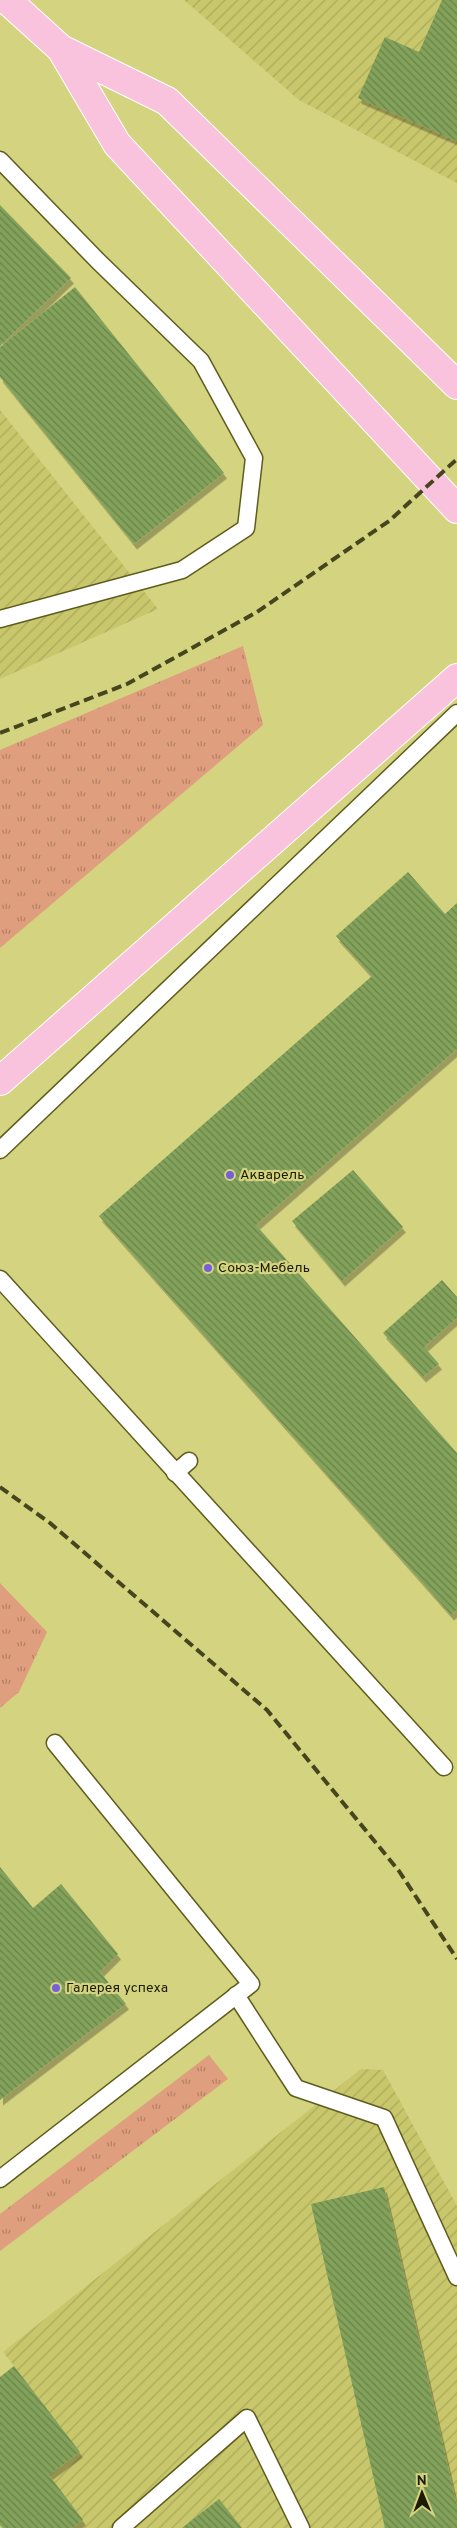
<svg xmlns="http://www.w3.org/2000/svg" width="457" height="2528" viewBox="0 0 457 2528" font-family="Overpass,sans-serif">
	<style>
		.industrial { fill: url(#industrial-furrows) }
		.grass { fill: url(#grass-tufts) }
		.building { fill: url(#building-back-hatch); filter: url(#shadow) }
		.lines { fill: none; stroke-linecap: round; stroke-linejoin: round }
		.lane-casing { stroke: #5e5d1d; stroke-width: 19 }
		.primary-casing { stroke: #fff; stroke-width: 30 }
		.lane { stroke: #fff; stroke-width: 16 }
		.primary { stroke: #f9c3de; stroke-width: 28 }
		.rail { stroke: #46451d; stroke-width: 4; stroke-dasharray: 10 5; stroke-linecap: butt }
		.poi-dot { fill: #775fd9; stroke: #d3d380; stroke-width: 2 }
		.labels { text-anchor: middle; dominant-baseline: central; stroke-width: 4.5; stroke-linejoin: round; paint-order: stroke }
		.poi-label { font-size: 14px; fill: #1c1b00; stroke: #d3d380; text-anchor: start }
	</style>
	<defs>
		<pattern id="industrial-furrows" width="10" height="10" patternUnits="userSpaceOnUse" patternTransform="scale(1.25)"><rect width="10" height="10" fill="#c8c76b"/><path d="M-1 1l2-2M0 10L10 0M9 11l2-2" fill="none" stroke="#abaa5b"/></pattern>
		<pattern id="grass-tufts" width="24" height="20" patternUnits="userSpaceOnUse" patternTransform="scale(1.25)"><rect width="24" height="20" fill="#df9e7d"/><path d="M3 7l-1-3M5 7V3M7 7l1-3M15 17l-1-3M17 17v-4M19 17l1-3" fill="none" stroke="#b48064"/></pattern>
		<pattern id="building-back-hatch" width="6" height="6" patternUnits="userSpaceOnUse" patternTransform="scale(1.25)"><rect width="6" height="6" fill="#83a25b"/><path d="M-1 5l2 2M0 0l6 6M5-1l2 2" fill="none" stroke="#6a8349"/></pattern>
		<filter id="shadow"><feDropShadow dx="3" dy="5.5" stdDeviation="0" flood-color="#0004"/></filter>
	</defs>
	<rect width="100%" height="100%" fill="#d3d380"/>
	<!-- industrial -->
	<g class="industrial">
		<polygon points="184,0 457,0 457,183 299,100"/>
		<polygon points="0,410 158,609 0,679"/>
		<polygon points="361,2069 383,2070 457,2206 457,2528 0,2528 0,2377 14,2366 3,2352"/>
	</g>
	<!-- grass -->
	<g class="grass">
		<polygon points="243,646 263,725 0,948 0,750"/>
		<polygon points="0,1583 47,1632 19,1692 0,1708"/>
		<polygon points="209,2055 228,2079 0,2251 0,2214"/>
	</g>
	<!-- building -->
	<g class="building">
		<polygon points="442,0 457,0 457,141 358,98 385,37 419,52"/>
		<polygon points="0,205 71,278 0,346"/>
		<polygon points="75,287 224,473 134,544 0,377 0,347"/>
		<polygon points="408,872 445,914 457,903 457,1049 256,1225 457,1453 457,1610 451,1615 99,1216 372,976 336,936"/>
		<polygon points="353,1170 403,1227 342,1281 292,1221"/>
		<polygon points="442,1280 457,1297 457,1318 424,1347 439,1364 423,1377 383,1333"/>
		<polygon points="0,1867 33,1908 61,1884 118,1954 100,1972 126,2004 0,2100"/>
		<polygon points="384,2187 457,2507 457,2528 385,2528 311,2204"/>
		<polygon points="14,2366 80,2452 49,2475 83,2520 72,2528 3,2528 0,2525 0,2377"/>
		<polygon points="219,2499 242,2528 182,2528"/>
	</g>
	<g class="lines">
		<defs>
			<g id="lane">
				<polyline points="0,160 98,261 201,361 254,458 246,528 182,570 0,619"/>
				<polyline points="0,1150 457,713"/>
				<polyline points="0,1279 444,1767"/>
				<polyline points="175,1473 189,1461"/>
				<polyline points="236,1995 296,2088 384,2118 457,2277"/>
				<polyline points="0,2179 251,1984 55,1743"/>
				<polyline points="121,2528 247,2418 301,2528"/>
			</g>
			<g id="primary">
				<polyline points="7,0 61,49 167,101 457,385"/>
				<polyline points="61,49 117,144 457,509"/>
				<polyline points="0,1081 457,678"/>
			</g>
		</defs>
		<!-- lane casing -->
		<use href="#lane" class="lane-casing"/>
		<!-- primary casing -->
		<use href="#primary" class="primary-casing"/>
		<!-- lane -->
		<use href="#lane" class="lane"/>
		<!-- primary -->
		<use href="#primary" class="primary"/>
		<!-- rail -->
		<g class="rail">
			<polyline points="0,733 127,684 257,612 389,521 457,459"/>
			<polyline points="0,1487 50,1523 267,1710 399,1871 457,1959"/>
		</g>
	</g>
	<!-- markers -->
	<g class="poi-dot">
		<circle cx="230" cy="1175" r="5"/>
		<circle cx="208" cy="1268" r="5"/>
		<circle cx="56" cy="1988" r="5"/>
	</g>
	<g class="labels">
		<!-- poi labels -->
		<g class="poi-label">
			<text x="240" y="1175">Акварель</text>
			<text x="218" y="1268">Союз-Мебель</text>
			<text x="66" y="1988">Галерея успеха</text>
		</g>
	</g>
	<!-- north arrow -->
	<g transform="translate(422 2493) rotate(359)" stroke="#d3d380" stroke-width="4" paint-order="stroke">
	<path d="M0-4L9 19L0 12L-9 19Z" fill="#1c1b00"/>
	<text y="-8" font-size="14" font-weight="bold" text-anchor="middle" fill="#1c1b00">N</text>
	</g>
</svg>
